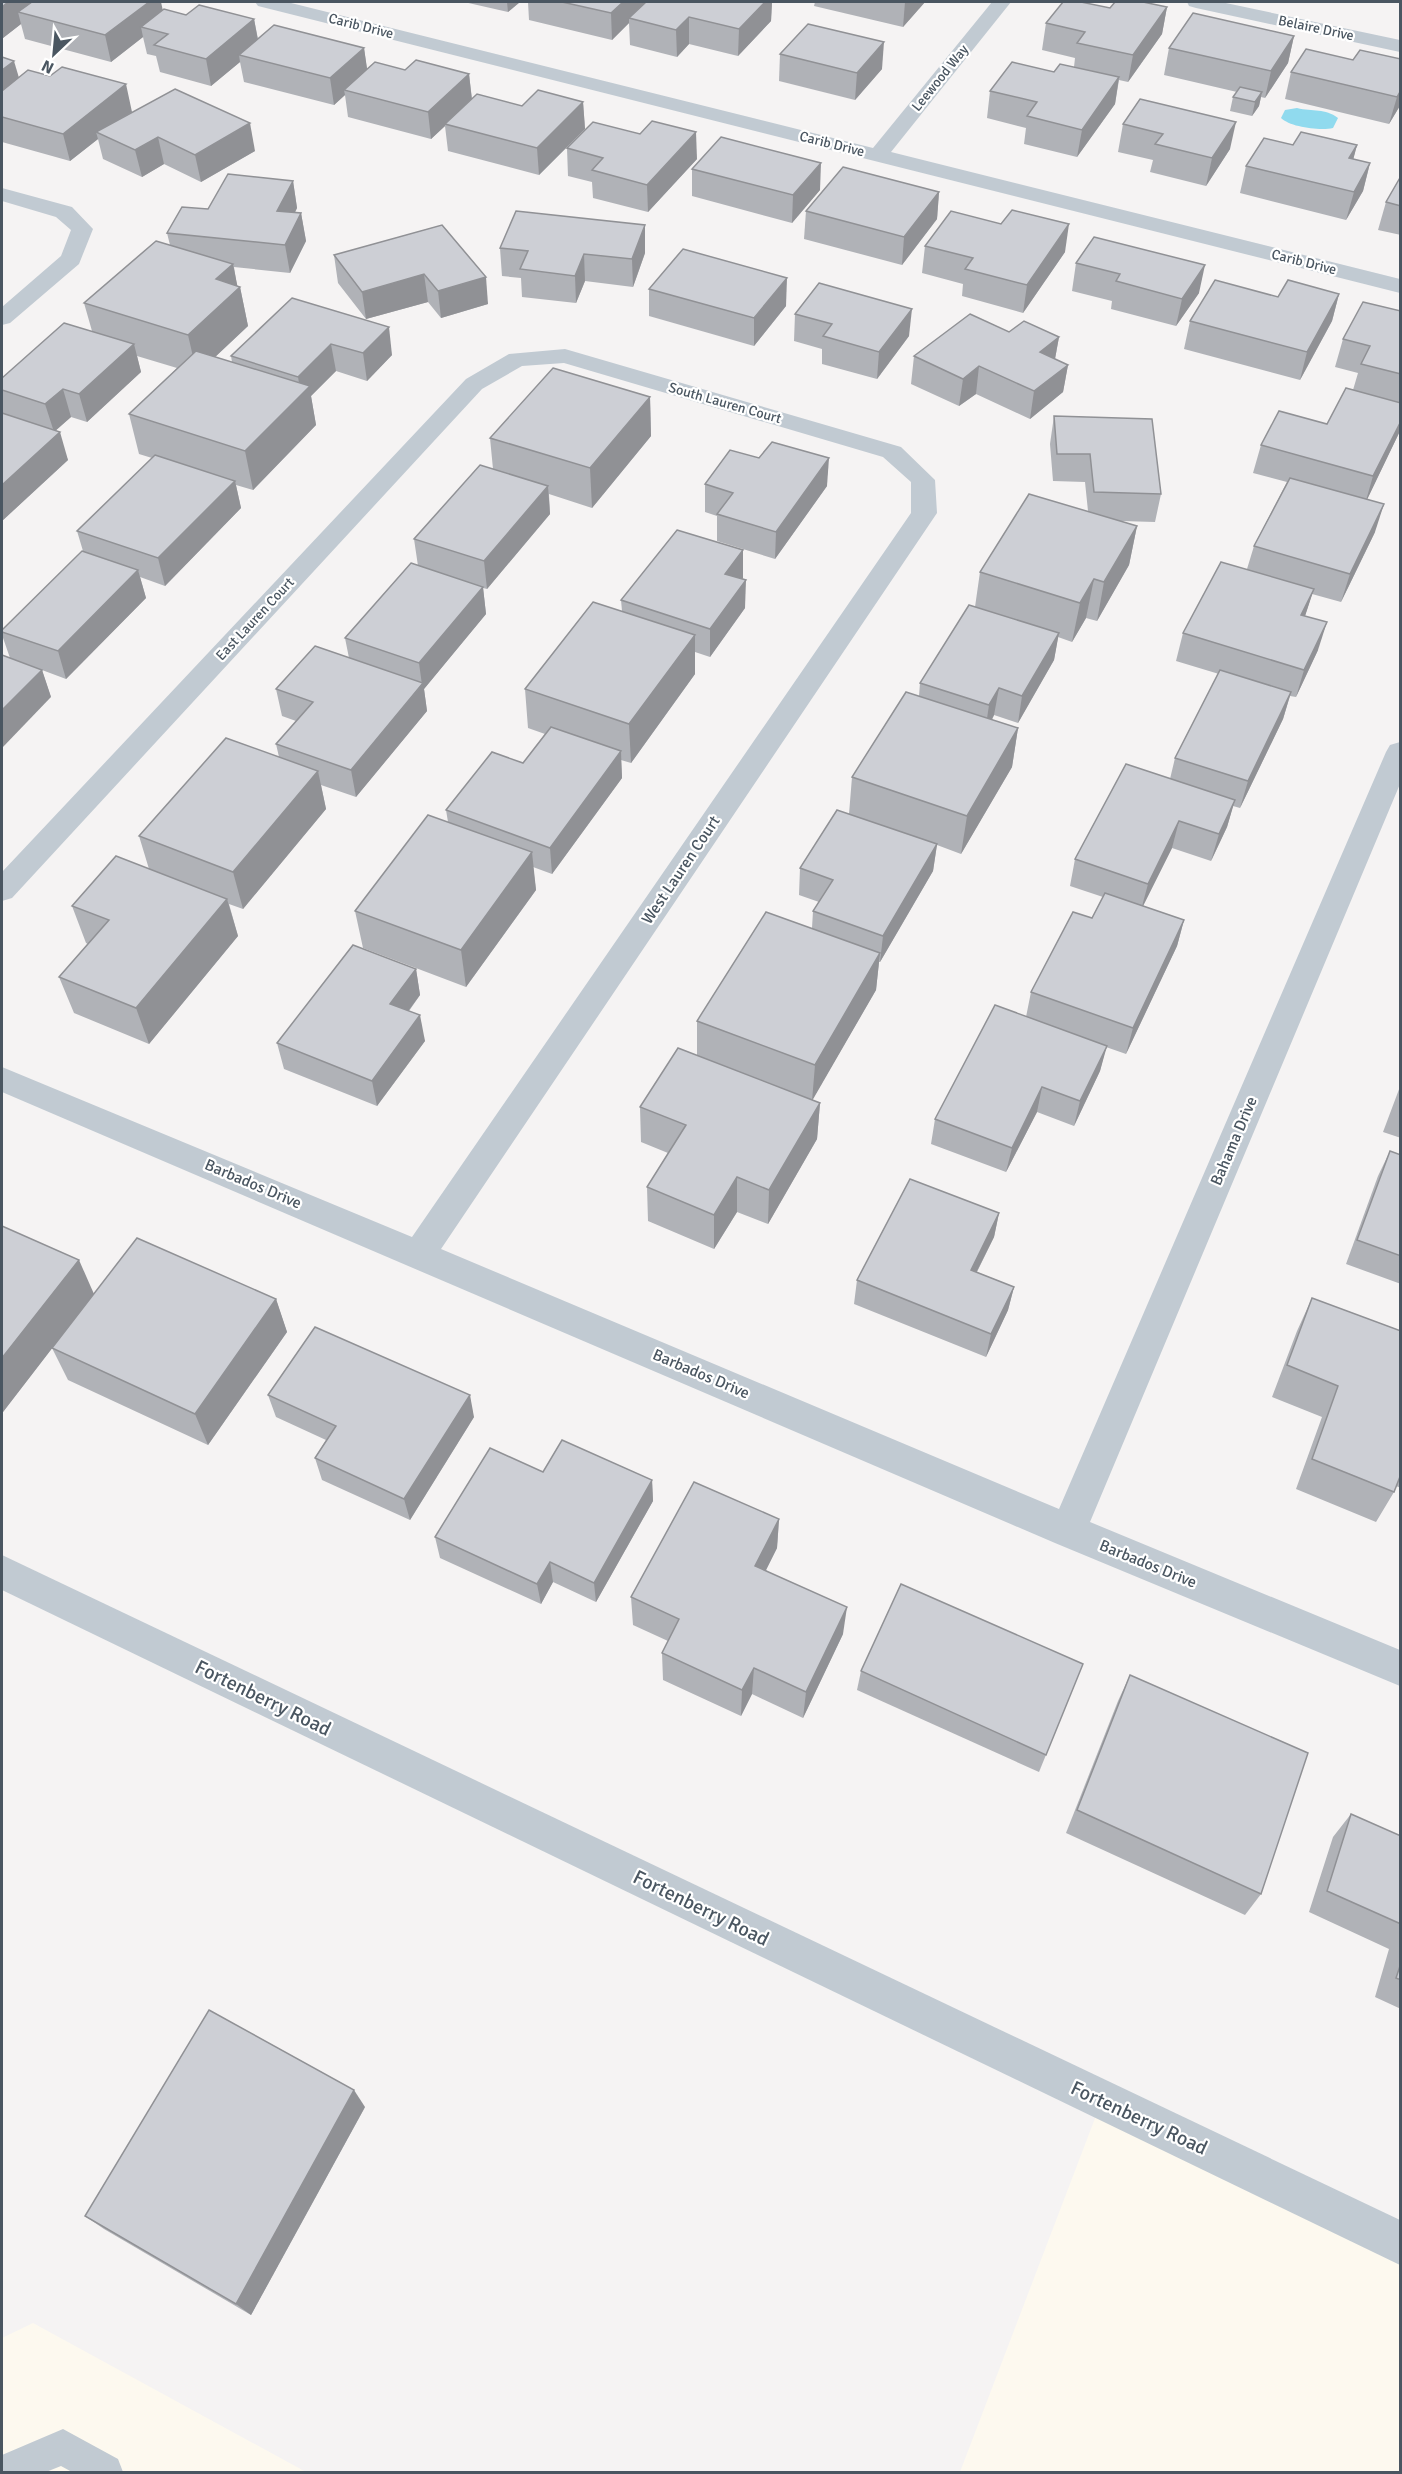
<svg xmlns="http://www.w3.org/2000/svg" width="1402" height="2474" viewBox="0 0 1402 2474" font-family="Signika,sans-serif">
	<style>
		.commercial { fill: #fdf9ef }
		.water { fill: #90daee }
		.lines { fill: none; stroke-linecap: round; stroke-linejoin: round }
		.service { fill: #c1cad2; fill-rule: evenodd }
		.minor { fill: #c1cad2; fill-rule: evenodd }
		.tertiary { fill: #c1cad2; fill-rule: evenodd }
		.wall { fill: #b0b2b7 }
		.shaded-wall { fill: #909195 }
		.building { fill: #cdcfd5; stroke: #909195; stroke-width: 1.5 }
		.labels { text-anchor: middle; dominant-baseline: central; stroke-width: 4.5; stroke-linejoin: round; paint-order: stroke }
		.far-street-label { font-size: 14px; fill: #4a5661; stroke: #fff }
		.street-label { font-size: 16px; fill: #4a5661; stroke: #fff }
		.near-street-label { font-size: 20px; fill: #4a5661; stroke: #fff }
	</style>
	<rect width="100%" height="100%" fill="#f5f3f3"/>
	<!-- commercial -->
	<g class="commercial">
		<polygon points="1102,2100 1400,2243 1400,2472 960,2472"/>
		<polygon points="33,2323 306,2472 2,2472 2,2338"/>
	</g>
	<!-- water -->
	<path class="water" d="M1297,108C1313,112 1325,108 1338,118L1333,128C1320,131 1290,127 1281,118L1285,110Z"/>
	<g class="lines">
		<!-- service -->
		<polygon class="service" points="63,2429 118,2459 123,2472 72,2472 61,2466 46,2472 2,2472 2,2455"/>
		<!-- minor -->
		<g class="minor">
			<polygon points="255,2 287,2 873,148 992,2 1011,2 891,152 1400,279 1400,293 258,6"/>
			<polygon points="1187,2 1221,2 1400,40 1400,52 1196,8 1189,6"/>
			<polygon points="2,188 72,207 93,229 79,264 10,323 2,325 2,307 61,256 71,230 56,217 2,201"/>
			<polygon points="565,349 901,447 935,480 937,513 441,1249 1059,1509 1386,752 1390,745 1400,742 1400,784 1090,1522 1400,1650 1400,1686 1055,1543 2,1092 2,1067 412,1237 911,513 911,482 883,457 564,363 522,366 482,389 12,898 2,901 2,872 466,379 509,354"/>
		</g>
		<!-- tertiary -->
		<polygon class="tertiary" points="2,1555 1400,2220 1400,2265 2,1590"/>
	</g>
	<!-- wall -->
	<g class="wall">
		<polygon points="2,2 163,10 186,15 254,19 258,39 364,48 367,70 405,70 469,74 472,99 522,106 583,102 585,129 539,175 448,151 445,126 431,139 348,117 345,95 334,105 244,82 240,62 211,86 160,72 156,56 147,54 143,37 111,62 25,39 21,24 3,38 2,38"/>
		<polygon points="464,2 520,2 508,12"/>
		<polygon points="528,2 772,2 771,21 738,56 689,44 677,57 630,45 629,23 612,40 529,20"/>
		<polygon points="815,2 925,2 903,27 814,6"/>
		<polygon points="1167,7 1162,34 1128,82 1119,80 1115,104 1077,157 1024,144 1026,128 987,118 990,91 1074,67 1075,58 1042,50 1046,23 1110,8"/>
		<polygon points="1294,36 1288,63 1265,98 1261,97 1259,106 1252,116 1230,111 1233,97 1237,92 1164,75 1169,48"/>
		<polygon points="780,54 882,69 855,100 779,81"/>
		<polygon points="2,57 19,78 132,112 255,151 201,182 164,164 142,177 103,159 98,139 70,161 2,142"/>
		<polygon points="1401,59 1401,104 1389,124 1285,99 1291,72 1353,60"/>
		<polygon points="1123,124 1230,149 1206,186 1150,172 1153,160 1118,152"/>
		<polygon points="1293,145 1357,145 1353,159 1370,163 1363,191 1346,220 1240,193 1246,166"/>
		<polygon points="567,148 697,159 648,212 593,198 592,182 568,176"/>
		<polygon points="692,169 820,190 792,223 692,196"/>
		<polygon points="1401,176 1401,235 1378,230 1386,202"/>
		<polygon points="293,181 297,208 295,213 301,213 306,241 290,273 234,267 237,286 240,287 248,326 215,357 232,362 231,356 292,298 392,355 367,381 336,371 311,396 316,425 253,490 236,485 241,508 165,586 140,577 146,598 66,679 42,670 51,697 10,658 2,635 2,630 83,551 77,531 152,458 139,454 129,414 177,368 137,356 141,372 87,422 71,417 55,431 68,460 2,521 2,378 92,331 84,303 170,245 167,233 208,209"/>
		<polygon points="939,192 937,219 902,265 804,239 806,211"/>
		<polygon points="442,225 488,304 441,318 428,302 366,319 338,283 334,255"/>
		<polygon points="925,246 1065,252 1023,313 962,296 963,284 922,273"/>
		<polygon points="500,248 645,253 633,287 585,281 576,303 522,297 521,278 502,276"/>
		<polygon points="1076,263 1199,293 1176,326 1111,309 1112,301 1072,291"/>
		<polygon points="649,289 786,306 754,346 649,316"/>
		<polygon points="1339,294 1332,321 1300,380 1184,349 1190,321 1278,297"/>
		<polygon points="1401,311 1401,429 1367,499 1375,532 1341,602 1312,594 1305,616 1318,650 1296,697 1290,696 1283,719 1240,808 1233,806 1227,827 1211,861 1172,848 1143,906 1184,920 1177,946 1126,1054 1106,1047 1100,1071 1074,1126 1037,1112 1006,1172 931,1144 935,1119 1026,1017 1031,992 1092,918 1103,897 1070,886 1075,859 1170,779 1175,758 1219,674 1176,661 1183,633 1247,569 1254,546 1287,482 1253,473 1261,445 1327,424 1353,390 1358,373 1335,367 1343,339"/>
		<polygon points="795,314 909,336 877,379 822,364 822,349 794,341"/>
		<polygon points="1009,332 1059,337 1055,359 1068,365 1063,392 1030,419 976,394 959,406 911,384 914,356"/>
		<polygon points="650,397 651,436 592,508 549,494 550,514 487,589 483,588 486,614 424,689 427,711 356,797 321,785 326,809 243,909 229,904 238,936 149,1044 74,1013 59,977 88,944 86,943 72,906 149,869 139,836 279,757 276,744 296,721 282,716 276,689 349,658 345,638 418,566 414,539 493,469 490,438"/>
		<polygon points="1054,416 1161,494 1155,522 1121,521 1137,526 1129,565 1097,621 1086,618 1072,642 1058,637 1054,660 1018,723 994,715 992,720 1018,728 1012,767 961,854 937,845 933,871 880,962 879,962 876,990 812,1100 820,1103 817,1139 768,1224 737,1212 714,1249 648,1221 647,1187 668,1153 641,1142 640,1107 697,1056 697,1021 812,928 813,911 819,902 799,895 800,868 849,814 852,777 919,696 920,683 975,607 980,572 1088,511 1085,482 1053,481 1050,444"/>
		<polygon points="705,484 827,486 775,559 717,541 717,516 705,512"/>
		<polygon points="743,550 743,578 742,579 745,608 710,657 695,652 695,674 631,763 621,760 622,778 552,874 533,867 536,890 466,987 363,948 355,911 448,822 446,810 523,763 545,734 528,728 525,689 622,611 621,600"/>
		<polygon points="416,969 420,995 409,1011 425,1041 377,1106 284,1069 277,1043"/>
		<polygon points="1401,1084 1401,1138 1383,1132"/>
		<polygon points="1390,1151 1401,1155 1401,1284 1346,1264 1378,1176"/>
		<polygon points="999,1213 994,1237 977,1272 1014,1287 1008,1310 986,1357 854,1304 857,1280"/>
		<polygon points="2,1226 94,1294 276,1299 287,1332 208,1445 68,1380 52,1348 3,1412 2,1411"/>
		<polygon points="1312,1298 1401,1331 1401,1488 1396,1486 1394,1492 1376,1522 1296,1489 1322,1417 1272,1397 1297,1331"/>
		<polygon points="268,1395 474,1417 410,1520 322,1480 315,1458 326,1440 276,1417"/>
		<polygon points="652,1480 653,1501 596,1602 553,1582 541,1604 440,1558 435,1537"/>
		<polygon points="779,1519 777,1548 766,1570 843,1634 803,1718 752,1694 741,1716 663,1680 662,1653 668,1641 633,1625 631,1597"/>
		<polygon points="1083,1664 1039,1772 857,1690 861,1671"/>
		<polygon points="1130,1675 1261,1894 1245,1915 1066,1833 1118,1701"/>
		<polygon points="1351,1814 1401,1836 1401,2009 1375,1997 1389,1949 1309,1912 1333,1837"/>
		<polygon points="365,2107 251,2315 104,2229 85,2216"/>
	</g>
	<!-- shaded-wall -->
	<g class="shaded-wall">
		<polygon points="8,2 51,2 18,12 21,24 3,38 2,32 2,7"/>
		<polygon points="149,2 161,2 165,20 141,27 143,37 111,62 105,35"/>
		<polygon points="507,2 520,2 508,12"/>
		<polygon points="623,2 647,2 629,18 629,23 612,40 611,13"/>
		<polygon points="765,2 772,2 771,21 738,56 739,29"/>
		<polygon points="905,2 925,2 903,27"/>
		<polygon points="1167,7 1162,34 1128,82 1133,55"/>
		<polygon points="689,17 689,44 677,57 676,30"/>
		<polygon points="254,19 259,46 239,55 240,62 211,86 206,59"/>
		<polygon points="1294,36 1288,63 1265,98 1271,71"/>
		<polygon points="884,42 882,69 855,100 857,73"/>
		<polygon points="364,48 368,75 344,90 345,95 334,105 330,78"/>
		<polygon points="14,61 22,88 2,103 2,70"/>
		<polygon points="469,74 472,101 445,124 445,126 431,139 428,112"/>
		<polygon points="1119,77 1115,104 1077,157 1082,130"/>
		<polygon points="126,84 132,112 96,132 98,139 70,161 63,134"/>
		<polygon points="1401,90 1401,104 1389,124 1397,97"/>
		<polygon points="1262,92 1259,106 1252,116 1255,102"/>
		<polygon points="583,102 585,129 539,175 537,148"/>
		<polygon points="1236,122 1230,149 1206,186 1212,158"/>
		<polygon points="250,123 255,151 201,182 195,155"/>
		<polygon points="696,132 697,159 648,212 647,185"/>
		<polygon points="158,137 164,164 142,177 135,150"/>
		<polygon points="1357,145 1350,172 1349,158"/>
		<polygon points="821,163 820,190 792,223 793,195"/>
		<polygon points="1370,163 1363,191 1346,220 1354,192"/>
		<polygon points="293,181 297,208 281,238 277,211"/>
		<polygon points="939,192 937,219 902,265 904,237"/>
		<polygon points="301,213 306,241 290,273 285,245"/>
		<polygon points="1069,224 1065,252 1023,313 1027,285"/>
		<polygon points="645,225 645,253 633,287 632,259"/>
		<polygon points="584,254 585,281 576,303 575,276"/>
		<polygon points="233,264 238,289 240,287 248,326 197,374 188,335 216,279"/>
		<polygon points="1205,265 1199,293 1176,326 1182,299"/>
		<polygon points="424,274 428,302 366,319 362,292"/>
		<polygon points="486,277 488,304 441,318 438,291"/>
		<polygon points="787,278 786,306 754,346 754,318"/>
		<polygon points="1339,294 1332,321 1300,380 1307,352"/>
		<polygon points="912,309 909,336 877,379 879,352"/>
		<polygon points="389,327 392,355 367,381 363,353"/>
		<polygon points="1059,337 1054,364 1040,352"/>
		<polygon points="134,344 141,372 87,422 79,394"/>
		<polygon points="331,344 336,371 311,396 316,425 253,490 245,451 301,395 298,377"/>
		<polygon points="1068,365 1063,392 1030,419 1034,391"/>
		<polygon points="979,366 976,394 959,406 963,379"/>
		<polygon points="63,389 71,417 54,432 45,404"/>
		<polygon points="650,397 651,436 592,508 590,468"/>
		<polygon points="1401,421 1401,429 1399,433 1365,504 1373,476"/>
		<polygon points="60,432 68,460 2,521 2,485"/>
		<polygon points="829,458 827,486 775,559 776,532"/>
		<polygon points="235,481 241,508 165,586 158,558"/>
		<polygon points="548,486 550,514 487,589 484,561"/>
		<polygon points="1384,504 1375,532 1341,602 1350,574"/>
		<polygon points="1137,526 1129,565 1097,621 1104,582"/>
		<polygon points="743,550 743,578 725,602 725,574"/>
		<polygon points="138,570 146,598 66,679 58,651"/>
		<polygon points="1094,579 1086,618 1072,642 1080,603"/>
		<polygon points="746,580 745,608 710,657 710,629"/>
		<polygon points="483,587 486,614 424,689 427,711 356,797 351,770 422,685 419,663"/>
		<polygon points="1314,589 1305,616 1301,615"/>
		<polygon points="1327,622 1318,650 1296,697 1304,670"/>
		<polygon points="1059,633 1054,660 1018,723 1022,696"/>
		<polygon points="695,635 695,674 631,763 629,724"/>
		<polygon points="42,670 51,697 2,748 2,710"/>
		<polygon points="999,688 994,715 985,732 989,705"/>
		<polygon points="1291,692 1283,719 1240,808 1248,781"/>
		<polygon points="1018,728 1012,767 961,854 967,816"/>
		<polygon points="621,751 622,778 552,874 550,848"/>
		<polygon points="318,771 326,809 243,909 233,872"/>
		<polygon points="1235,800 1227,827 1211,861 1219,834"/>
		<polygon points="1179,821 1172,848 1141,910 1148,884"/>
		<polygon points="937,844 933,871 880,962 883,936"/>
		<polygon points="532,852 536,890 466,987 461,950"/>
		<polygon points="227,899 238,936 149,1044 136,1008"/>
		<polygon points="1184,920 1177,946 1126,1054 1133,1028"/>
		<polygon points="880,953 876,990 812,1101 815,1065"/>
		<polygon points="416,969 420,995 395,1029 390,1004"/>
		<polygon points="420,1015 425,1041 377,1106 372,1081"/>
		<polygon points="1107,1046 1100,1071 1074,1126 1080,1101"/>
		<polygon points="1042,1087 1037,1112 1006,1172 1012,1148"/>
		<polygon points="820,1103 817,1139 768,1224 769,1190"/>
		<polygon points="737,1177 737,1212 714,1249 714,1215"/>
		<polygon points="999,1213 994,1237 966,1293 971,1270"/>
		<polygon points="79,1260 94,1294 3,1412 2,1409 2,1358"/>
		<polygon points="1014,1287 1008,1310 986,1357 991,1334"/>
		<polygon points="276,1299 287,1332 208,1445 195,1414"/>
		<polygon points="470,1395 474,1417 410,1520 404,1499"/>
		<polygon points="652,1480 653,1501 596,1602 594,1583"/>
		<polygon points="779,1519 777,1548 754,1594 755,1566"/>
		<polygon points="550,1562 553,1582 541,1604 537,1584"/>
		<polygon points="847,1607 843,1634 803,1718 806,1692"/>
		<polygon points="754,1668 752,1694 741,1716 742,1690"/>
		<polygon points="354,2090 365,2107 251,2315 236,2304"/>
	</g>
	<!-- building -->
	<g class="building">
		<polygon points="2,2 8,2 2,7"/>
		<polygon points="32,2 149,2 105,35 18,12"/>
		<polygon points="562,2 623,2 611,13"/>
		<polygon points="646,2 765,2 739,29 689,17 676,30 629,18"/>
		<polygon points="1063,2 1081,2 1110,8 1115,2 1143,2 1167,7 1133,55 1077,43 1085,32 1046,23"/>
		<polygon points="199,5 254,19 206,59 154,45 168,34 141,27 164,9 186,15"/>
		<polygon points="1193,13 1294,36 1271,71 1169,48"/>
		<polygon points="808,24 884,42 857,73 780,54"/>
		<polygon points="274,25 364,48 330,78 239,55"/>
		<polygon points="1306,49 1353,60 1360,50 1401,59 1401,90 1397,97 1291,72"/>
		<polygon points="2,57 14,61 2,70"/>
		<polygon points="416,60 469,74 428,112 344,90 375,62 405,70"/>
		<polygon points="1012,62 1054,72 1060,64 1119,77 1082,130 1027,116 1037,102 990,91"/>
		<polygon points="62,67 126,84 63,134 2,117 2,91 28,70 50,76"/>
		<polygon points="1240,87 1262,92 1255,102 1233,97"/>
		<polygon points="175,89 250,123 195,155 158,137 135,150 96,132"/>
		<polygon points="538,90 583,102 537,148 445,124 477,94 522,106"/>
		<polygon points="1140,99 1236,122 1212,158 1155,144 1163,134 1123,124"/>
		<polygon points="652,121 696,132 647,185 592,170 603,158 567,148 593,122 640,134"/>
		<polygon points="1301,132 1357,145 1349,158 1370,163 1354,192 1246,166 1264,138 1293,145"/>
		<polygon points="721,137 821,163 793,195 692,169"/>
		<polygon points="843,167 939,192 904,237 806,211"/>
		<polygon points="228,174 293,181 277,211 301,213 285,245 167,233 182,207 208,209"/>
		<polygon points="1401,176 1401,206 1386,202"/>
		<polygon points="1012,210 1069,224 1027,285 965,269 973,258 925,246 951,211 1001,224"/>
		<polygon points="516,211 645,225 632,259 584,254 575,276 520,269 528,251 500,248"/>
		<polygon points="442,225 486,277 438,291 424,274 362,292 334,255"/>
		<polygon points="1094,237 1205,265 1182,299 1116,281 1120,274 1076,263"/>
		<polygon points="156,241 233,264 216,279 240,287 188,335 84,303"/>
		<polygon points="683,249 787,278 754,318 649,289"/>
		<polygon points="1215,280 1278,297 1288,280 1339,294 1307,352 1190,321"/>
		<polygon points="819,283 912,309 879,352 823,336 832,324 795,314"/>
		<polygon points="292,298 389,327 363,353 331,344 298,377 231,356"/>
		<polygon points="1363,302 1401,311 1401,374 1361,364 1370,346 1343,339"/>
		<polygon points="970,314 1009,332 1024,321 1059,337 1040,352 1068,365 1034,391 979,366 963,379 914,356"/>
		<polygon points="64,323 134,344 79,394 63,389 45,404 2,390 2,378"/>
		<polygon points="196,351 310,386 245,451 129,414"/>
		<polygon points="553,368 650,397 590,468 490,438"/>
		<polygon points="1346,388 1401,403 1401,421 1373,476 1261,445 1279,411 1327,424"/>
		<polygon points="2,413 60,432 2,485"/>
		<polygon points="1054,416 1152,419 1161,494 1094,492 1090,454 1057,454"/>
		<polygon points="772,442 829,458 776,532 717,514 733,493 705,484 730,450 759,458"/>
		<polygon points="155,455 235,481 158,558 77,531"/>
		<polygon points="480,465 548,486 484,561 414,539"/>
		<polygon points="1290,478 1384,504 1350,574 1254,546"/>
		<polygon points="1029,494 1137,526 1104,582 1094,579 1080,603 980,572"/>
		<polygon points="677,530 743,550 725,574 746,580 710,629 621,600"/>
		<polygon points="82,551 138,570 58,651 2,632 2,630"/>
		<polygon points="1221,562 1314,589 1301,615 1327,622 1304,670 1183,633"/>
		<polygon points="411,563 483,587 419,663 345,638"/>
		<polygon points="593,602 695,635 629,724 525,689"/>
		<polygon points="969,605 1059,633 1022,696 999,688 989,705 920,683"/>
		<polygon points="315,646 423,683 351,770 276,744 313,702 276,689"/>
		<polygon points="2,655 42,670 2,710"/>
		<polygon points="1220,670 1291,692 1248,781 1175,758"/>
		<polygon points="906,692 1018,728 967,816 852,777"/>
		<polygon points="551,727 621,751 550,848 446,810 492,752 523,763"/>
		<polygon points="226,738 318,771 233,872 139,836"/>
		<polygon points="1126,764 1235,800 1219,834 1179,821 1148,884 1075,859"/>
		<polygon points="837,810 937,844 883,936 813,911 833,880 800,868"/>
		<polygon points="428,815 532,852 461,950 355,911"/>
		<polygon points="116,856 227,899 136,1008 59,977 109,920 72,906"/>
		<polygon points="1105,893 1184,920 1133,1028 1031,992 1073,912 1092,918"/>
		<polygon points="766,912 880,953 815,1065 697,1021"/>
		<polygon points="353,945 416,969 390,1004 420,1015 372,1081 277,1043"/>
		<polygon points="995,1005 1107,1046 1080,1101 1042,1087 1012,1148 935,1119"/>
		<polygon points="678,1048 820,1103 769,1190 737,1177 714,1215 647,1187 686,1125 640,1107"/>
		<polygon points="1390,1151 1401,1155 1401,1256 1357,1240"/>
		<polygon points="910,1179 999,1213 971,1270 1014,1287 991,1334 857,1280"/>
		<polygon points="2,1226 79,1260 2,1358"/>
		<polygon points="137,1238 276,1299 195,1414 52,1348"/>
		<polygon points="1312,1298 1401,1331 1401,1474 1394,1492 1312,1459 1338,1386 1287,1365"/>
		<polygon points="315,1327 470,1395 404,1499 315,1458 336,1426 268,1395"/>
		<polygon points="562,1440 652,1480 594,1583 550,1562 537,1584 435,1537 490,1448 543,1472"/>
		<polygon points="694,1482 779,1519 755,1566 847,1607 806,1692 754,1668 742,1690 662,1653 679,1619 631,1597"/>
		<polygon points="901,1584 1083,1664 1046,1755 861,1671"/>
		<polygon points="1130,1675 1308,1753 1261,1894 1077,1810"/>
		<polygon points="1351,1814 1401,1836 1401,1924 1327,1891"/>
		<polygon points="1401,1963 1401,1980 1396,1978"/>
		<polygon points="209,2010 354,2090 236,2304 85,2216"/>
	</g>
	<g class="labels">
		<!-- far-street labels -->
		<g class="far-street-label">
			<text transform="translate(361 26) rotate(14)">Carib Drive</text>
			<text transform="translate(1316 28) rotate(12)">Belaire Drive</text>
			<text transform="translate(940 78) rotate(-51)">Leewood Way</text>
			<text transform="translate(832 144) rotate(14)">Carib Drive</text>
			<text transform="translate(1304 262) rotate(14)">Carib Drive</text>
			<text transform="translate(725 403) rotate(16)">South Lauren Court</text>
			<text transform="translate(255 619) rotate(-47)">East Lauren Court</text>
		</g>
		<!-- street labels -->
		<g class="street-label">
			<text transform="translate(681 870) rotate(-56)">West Lauren Court</text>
			<text transform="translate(1234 1141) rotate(-67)">Bahama Drive</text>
			<text transform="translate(253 1184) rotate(23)">Barbados Drive</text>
			<text transform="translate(701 1374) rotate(23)">Barbados Drive</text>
			<text transform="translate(1148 1564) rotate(22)">Barbados Drive</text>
		</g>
		<!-- near-street labels -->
		<g class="near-street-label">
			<text transform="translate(263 1698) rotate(26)">Fortenberry Road</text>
			<text transform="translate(701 1908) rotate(26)">Fortenberry Road</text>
			<text transform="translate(1139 2118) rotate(25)">Fortenberry Road</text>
		</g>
	</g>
	<!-- border -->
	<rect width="1402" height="2474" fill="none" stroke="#4a5661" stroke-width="6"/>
	<!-- north arrow -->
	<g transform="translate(54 54) rotate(206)" stroke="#ffffff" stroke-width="4.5" paint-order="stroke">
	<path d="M0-4.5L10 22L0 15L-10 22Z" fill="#4a5661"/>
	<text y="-9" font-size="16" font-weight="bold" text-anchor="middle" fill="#4a5661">N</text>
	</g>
</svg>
